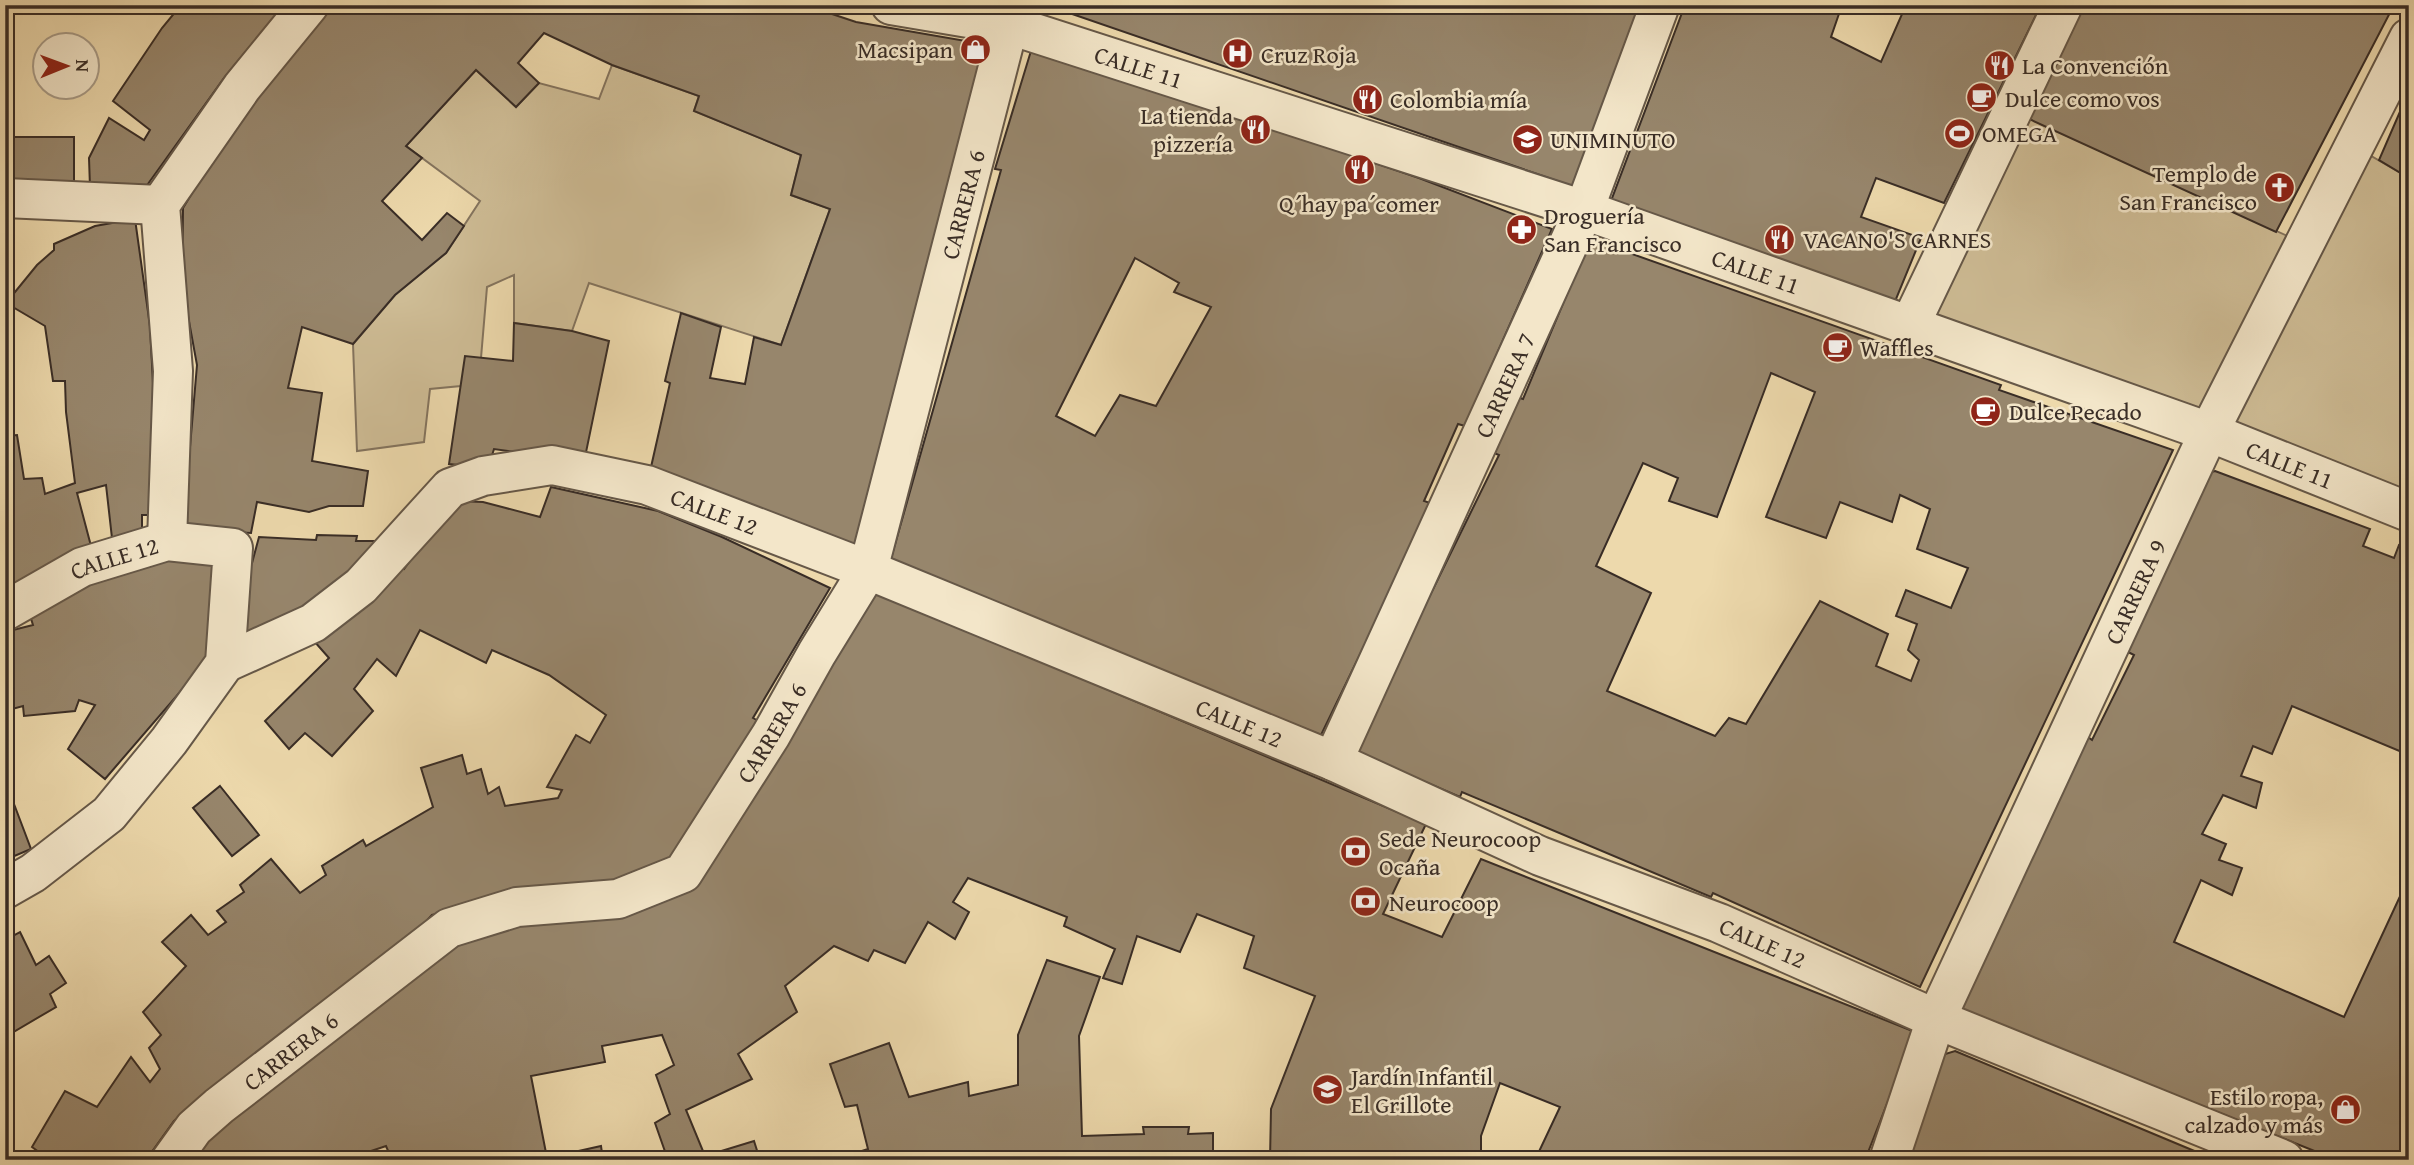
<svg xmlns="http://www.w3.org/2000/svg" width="2414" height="1165" viewBox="0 0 2414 1165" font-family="'Gentium Book Plus',serif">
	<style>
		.green { fill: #cebc95; stroke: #84745e; stroke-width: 2 }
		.building { fill: #97866c; stroke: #392d26; stroke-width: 2; fill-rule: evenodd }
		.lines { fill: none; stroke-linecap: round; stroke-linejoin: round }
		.minor-casing { stroke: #665848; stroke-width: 42 }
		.minor { stroke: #f3e6c9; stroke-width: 38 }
		.labels { text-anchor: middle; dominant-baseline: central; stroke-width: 5; stroke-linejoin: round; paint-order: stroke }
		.poi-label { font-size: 24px; fill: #392d26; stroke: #f3e6c9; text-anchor: start }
		.street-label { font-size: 24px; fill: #392d26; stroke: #f3e6c9 }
	</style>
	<rect width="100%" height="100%" fill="#edd9ac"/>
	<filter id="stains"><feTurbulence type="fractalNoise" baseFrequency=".00286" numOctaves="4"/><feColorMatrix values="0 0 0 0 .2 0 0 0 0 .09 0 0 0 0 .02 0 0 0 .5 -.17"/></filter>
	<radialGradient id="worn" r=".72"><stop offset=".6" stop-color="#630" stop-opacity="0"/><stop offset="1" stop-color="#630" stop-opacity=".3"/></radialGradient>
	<!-- green -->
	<g class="green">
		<polygon points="612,65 699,96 694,111 801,155 791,195 830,209 781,345 589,283 572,331 514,323 514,275 487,287 481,358 461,386 430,389 424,442 357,451 353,344 395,295 446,253 480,201 406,146 476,70 516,107 539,83 599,99"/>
		<polygon points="2017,113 2294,239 2347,142 2409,178 2409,499 1907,317"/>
	</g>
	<!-- building -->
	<g class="building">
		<polygon points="181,5 284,5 224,78 145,188 90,187 89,158 109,118 144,140 150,130 113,101 162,28"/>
		<polygon points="327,5 805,5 856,22 989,45 861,557 649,476 670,383 665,381 681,313 721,327 710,378 745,384 754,337 781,345 830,209 791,195 801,155 694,111 699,96 612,65 544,33 518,63 539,83 516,107 476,70 406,146 422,158 382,201 422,240 447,213 464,226 446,253 395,295 353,344 302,327 288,388 322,393 312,461 368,471 363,506 329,506 309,512 257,502 251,533 183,529 197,365 182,283 183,208 250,97"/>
		<polygon points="1046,5 1643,5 1575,187"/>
		<polygon points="1685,5 1842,5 1831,37 1881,62 1906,5 2041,5 1944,203 1876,178 1861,217 1921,238 1894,304 1611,201"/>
		<polygon points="2083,5 2394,5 2276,232 2027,118"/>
		<path d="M1034,41L1334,149L1419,178L1552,229L1465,426L1458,424L1424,501L1433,504L1321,735L890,562L1001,170L995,169ZM1135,258L1179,283L1174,292L1211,307L1156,406L1120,395L1095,436L1056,416Z"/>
		<polygon points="2409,91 2409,178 2379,160"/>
		<rect x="11" y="137" width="63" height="50"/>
		<polygon points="135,219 150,326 155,422 150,515 142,515 142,534 112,538 106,485 77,493 91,546 5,590 5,436 17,435 24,479 42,478 45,494 75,483 66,412 65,381 53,381 45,326 6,303 37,265 54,250 54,244 95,226"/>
		<path d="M1590,239L2001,385L1999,390L2173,450L1920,987L1713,893L1711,897L1462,792L1460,797L1351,750L1408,640L1499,455L1489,451L1514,396L1523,399ZM1771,373L1815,392L1766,517L1826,538L1840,502L1892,522L1900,495L1930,509L1917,549L1968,568L1951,608L1906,590L1896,616L1917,624L1908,650L1919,660L1911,681L1876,666L1888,634L1820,601L1746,724L1729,718L1715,736L1607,691L1651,593L1596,566L1643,463L1678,478L1669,501L1717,517Z"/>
		<polygon points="514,323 572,331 609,341 584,462 494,449 488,468 449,464 465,356 513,361"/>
		<polygon points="2215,471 2370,529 2363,546 2394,558 2399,545 2409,549 2409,755 2292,706 2272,754 2253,746 2241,776 2262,783 2256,808 2223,795 2202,834 2226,844 2219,860 2242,868 2232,895 2201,880 2174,942 2344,1017 2409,877 2409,1160 2337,1160 1959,1009 2084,734 2092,740 2134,655 2122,649 2200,475"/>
		<polygon points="551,487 658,511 722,537 830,588 753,718 762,723 676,855 624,885 504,899 432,915 416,932 174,1121 146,1160 41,1160 47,1158 32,1147 65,1091 97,1107 131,1057 150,1082 160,1069 149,1048 161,1035 143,1012 186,966 162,942 191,915 208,935 226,922 217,911 244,892 240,885 271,859 300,893 326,875 322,866 363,840 366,846 433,807 421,768 462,755 467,774 481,769 488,794 499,787 505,806 558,798 562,790 547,787 576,735 590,743 606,715 549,675 492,650 486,663 420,630 396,676 377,659 354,689 373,711 332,756 305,733 289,749 265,721 329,658 314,641 395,565 404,569 445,513 458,501 483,502 540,517"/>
		<polygon points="317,535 357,536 356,541 380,541 301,622 241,642 246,562 252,563 259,537 316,540"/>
		<polygon points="145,559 225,565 212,655 105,779 68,749 95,705 79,700 75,711 24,716 23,706 5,711 5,632 33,625 27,606"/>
		<polygon points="872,590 1426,824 1383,914 1442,937 1481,859 1915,1032 1865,1160 1535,1160 1560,1107 1500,1083 1481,1136 1481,1160 1270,1160 1271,1109 1315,996 1244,968 1254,936 1197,914 1180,952 1137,936 1122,984 1103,978 1115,949 1064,926 1067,917 968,878 953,902 969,912 955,939 928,922 905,963 874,950 868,961 834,946 785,986 797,1012 738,1054 752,1079 686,1110 705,1156 754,1141 760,1160 668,1160 655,1123 670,1114 656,1075 674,1065 662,1035 602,1046 605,1062 531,1076 547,1158 601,1146 603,1160 392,1160 386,1146 344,1160 191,1160 207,1135 444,948 531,918 692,882"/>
		<polygon points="220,786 259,835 232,856 193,808"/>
		<polygon points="2409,795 2409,817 2402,814"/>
		<polygon points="14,804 31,849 5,860 5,809"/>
		<polygon points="20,932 36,965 49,956 66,983 50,994 56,1007 5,1037 5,940"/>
		<polygon points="1047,960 1100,977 1079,1036 1082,1136 1144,1134 1143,1127 1189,1127 1188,1134 1213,1133 1213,1160 834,1160 868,1149 857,1105 845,1107 830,1064 889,1043 909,1097 968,1082 969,1096 1018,1085 1018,1035"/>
		<polygon points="1955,1051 2216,1160 1906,1160 1942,1055"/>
	</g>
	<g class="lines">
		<defs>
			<g id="minor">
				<path id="s1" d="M891,5L1010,25L1584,210L2209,432L2409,512"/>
				<polyline points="5,198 160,205"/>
				<polyline points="1910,325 2063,5"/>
				<polyline points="167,541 173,371 160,205 242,87 309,5"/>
				<path id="s2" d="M5,611L82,567L167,541L233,548L225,663L169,741L109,814L33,873L5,889"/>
				<path id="s3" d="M225,663L313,623L361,586L450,488L483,476L552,465L647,485L868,570L1333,761L1540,856L1719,923L1936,1019L2284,1160"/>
				<path id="s4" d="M1333,761L1584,210L1660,5"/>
				<path id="s5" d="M171,1160L194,1128L219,1106L449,928L517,907L618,899L683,873L771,735L817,653L868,570L1014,5"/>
				<path id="s6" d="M1889,1160L1936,1019L2209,432L2409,38"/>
			</g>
		</defs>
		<!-- minor casing -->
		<use href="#minor" class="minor-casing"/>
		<!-- minor -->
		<use href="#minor" class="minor"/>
	</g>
	<!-- icons -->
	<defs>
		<symbol id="shop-disc" viewBox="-11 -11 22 22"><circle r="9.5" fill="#8f2418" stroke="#f3e6c9"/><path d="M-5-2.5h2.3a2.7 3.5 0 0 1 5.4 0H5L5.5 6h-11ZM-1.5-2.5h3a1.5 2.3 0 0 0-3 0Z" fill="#fff"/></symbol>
		<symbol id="hospital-disc" viewBox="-11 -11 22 22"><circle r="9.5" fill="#8f2418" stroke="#f3e6c9"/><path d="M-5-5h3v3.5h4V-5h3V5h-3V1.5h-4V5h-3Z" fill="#fff"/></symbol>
		<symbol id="restaurant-disc" viewBox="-11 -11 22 22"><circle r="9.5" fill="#8f2418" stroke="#f3e6c9"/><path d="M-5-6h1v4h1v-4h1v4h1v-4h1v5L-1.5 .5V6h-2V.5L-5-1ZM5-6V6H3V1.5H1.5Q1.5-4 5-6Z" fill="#fff"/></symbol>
		<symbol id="cafe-disc" viewBox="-11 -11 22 22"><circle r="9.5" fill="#8f2418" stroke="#f3e6c9"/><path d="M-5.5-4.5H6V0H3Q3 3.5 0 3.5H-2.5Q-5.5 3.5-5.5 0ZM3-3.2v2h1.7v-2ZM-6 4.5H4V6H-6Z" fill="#fff"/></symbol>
		<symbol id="stadium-disc" viewBox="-11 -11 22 22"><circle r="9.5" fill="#8f2418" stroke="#f3e6c9"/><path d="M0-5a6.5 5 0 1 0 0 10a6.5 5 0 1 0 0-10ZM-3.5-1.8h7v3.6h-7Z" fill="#fff"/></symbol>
		<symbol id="university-disc" viewBox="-11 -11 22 22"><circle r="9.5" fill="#8f2418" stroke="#f3e6c9"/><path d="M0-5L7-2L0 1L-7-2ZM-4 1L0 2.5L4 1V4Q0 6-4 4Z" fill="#fff"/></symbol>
		<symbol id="church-disc" viewBox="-11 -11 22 22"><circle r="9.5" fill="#8f2418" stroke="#f3e6c9"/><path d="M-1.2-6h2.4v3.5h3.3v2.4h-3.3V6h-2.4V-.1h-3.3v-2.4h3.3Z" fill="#fff"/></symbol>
		<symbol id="pharmacy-disc" viewBox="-11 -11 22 22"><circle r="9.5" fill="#8f2418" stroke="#f3e6c9"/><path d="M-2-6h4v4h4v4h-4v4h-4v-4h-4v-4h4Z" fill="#fff"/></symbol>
		<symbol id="bank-disc" viewBox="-11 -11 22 22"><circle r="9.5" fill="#8f2418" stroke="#f3e6c9"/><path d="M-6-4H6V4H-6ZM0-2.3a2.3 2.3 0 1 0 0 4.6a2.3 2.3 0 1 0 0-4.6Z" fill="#fff"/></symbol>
		<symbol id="school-disc" viewBox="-11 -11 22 22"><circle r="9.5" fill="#8f2418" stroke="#f3e6c9"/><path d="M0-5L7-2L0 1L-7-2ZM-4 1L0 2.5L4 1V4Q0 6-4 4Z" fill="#fff"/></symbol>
	</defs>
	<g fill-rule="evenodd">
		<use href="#shop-disc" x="958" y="32" width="35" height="35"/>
		<use href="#hospital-disc" x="1220" y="36" width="35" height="35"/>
		<use href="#restaurant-disc" x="1982" y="48" width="35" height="35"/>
		<use href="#cafe-disc" x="1964" y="80" width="35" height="35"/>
		<use href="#restaurant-disc" x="1350" y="82" width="35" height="35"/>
		<use href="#restaurant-disc" x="1238" y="112" width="35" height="35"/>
		<use href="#stadium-disc" x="1942" y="116" width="35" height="35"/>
		<use href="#university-disc" x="1510" y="122" width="35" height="35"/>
		<use href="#restaurant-disc" x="1342" y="152" width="35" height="35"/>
		<use href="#church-disc" x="2262" y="170" width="35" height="35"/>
		<use href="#pharmacy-disc" x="1504" y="212" width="35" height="35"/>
		<use href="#restaurant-disc" x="1762" y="222" width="35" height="35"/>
		<use href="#cafe-disc" x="1820" y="330" width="35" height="35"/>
		<use href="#cafe-disc" x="1968" y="394" width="35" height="35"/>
		<use href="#bank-disc" x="1338" y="834" width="35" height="35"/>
		<use href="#bank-disc" x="1348" y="884" width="35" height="35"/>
		<use href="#school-disc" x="1310" y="1072" width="35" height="35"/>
		<use href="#shop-disc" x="2328" y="1092" width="35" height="35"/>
	</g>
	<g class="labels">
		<!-- poi labels -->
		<g class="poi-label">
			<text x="953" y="49" text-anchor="end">Macsipan</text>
			<text x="1261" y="54">Cruz Roja</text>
			<text x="2022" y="65">La Convención</text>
			<text x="2005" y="98">Dulce como vos</text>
			<text x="1390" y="99">Colombia mía</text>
			<text x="1233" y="115" text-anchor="end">La tienda<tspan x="1233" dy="28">pizzería</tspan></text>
			<text x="1982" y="133">OMEGA</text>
			<text x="1550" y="139">UNIMINUTO</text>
			<text x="2257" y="173" text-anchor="end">Templo de<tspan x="2257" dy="28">San Francisco</tspan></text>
			<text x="1359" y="203" text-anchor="middle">Q´hay pa´comer</text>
			<text x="1544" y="215">Droguería<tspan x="1544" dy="28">San Francisco</tspan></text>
			<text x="1803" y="239">VACANO'S CARNES</text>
			<text x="1860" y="347">Waffles</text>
			<text x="2009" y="411">Dulce Pecado</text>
			<text x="1379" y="838">Sede Neurocoop<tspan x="1379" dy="28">Ocaña</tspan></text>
			<text x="1389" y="902">Neurocoop</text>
			<text x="1351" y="1076">Jardín Infantil<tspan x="1351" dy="28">El Grillote</tspan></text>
			<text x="2323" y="1096" text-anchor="end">Estilo ropa,<tspan x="2323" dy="28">calzado y más</tspan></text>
		</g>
		<!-- street labels -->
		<g class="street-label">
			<text stroke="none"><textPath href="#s1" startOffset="256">CALLE 11</textPath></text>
			<text stroke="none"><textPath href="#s5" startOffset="1339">CARRERA 6</textPath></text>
			<text stroke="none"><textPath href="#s1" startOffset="906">CALLE 11</textPath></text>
			<text stroke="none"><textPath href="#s4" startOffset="413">CARRERA 7</textPath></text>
			<text stroke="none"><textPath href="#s1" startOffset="1474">CALLE 11</textPath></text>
			<text stroke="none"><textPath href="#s3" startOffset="564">CALLE 12</textPath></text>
			<text stroke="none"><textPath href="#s2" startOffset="122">CALLE 12</textPath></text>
			<text stroke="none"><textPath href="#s6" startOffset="620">CARRERA 9</textPath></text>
			<text stroke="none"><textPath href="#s3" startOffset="1130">CALLE 12</textPath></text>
			<text stroke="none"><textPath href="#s5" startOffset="772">CARRERA 6</textPath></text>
			<text stroke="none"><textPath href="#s3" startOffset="1698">CALLE 12</textPath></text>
			<text stroke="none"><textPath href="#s5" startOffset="163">CARRERA 6</textPath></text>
		</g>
	</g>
	<!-- margin -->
	<rect width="2414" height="1165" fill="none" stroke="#edd9ac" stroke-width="28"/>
	<rect x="7" y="7" width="2400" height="1151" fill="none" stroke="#392d26" stroke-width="3.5"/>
	<rect x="14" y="14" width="2386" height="1137" fill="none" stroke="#392d26" stroke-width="2"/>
	<!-- north arrow -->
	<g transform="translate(66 66) rotate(89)"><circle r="33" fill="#f3e6c9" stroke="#a99c88" stroke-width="2"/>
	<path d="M0-5L12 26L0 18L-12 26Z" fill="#8f2418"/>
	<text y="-10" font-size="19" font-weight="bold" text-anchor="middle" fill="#392d26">N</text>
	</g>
	<rect width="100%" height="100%" filter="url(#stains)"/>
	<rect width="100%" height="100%" fill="url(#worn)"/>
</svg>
